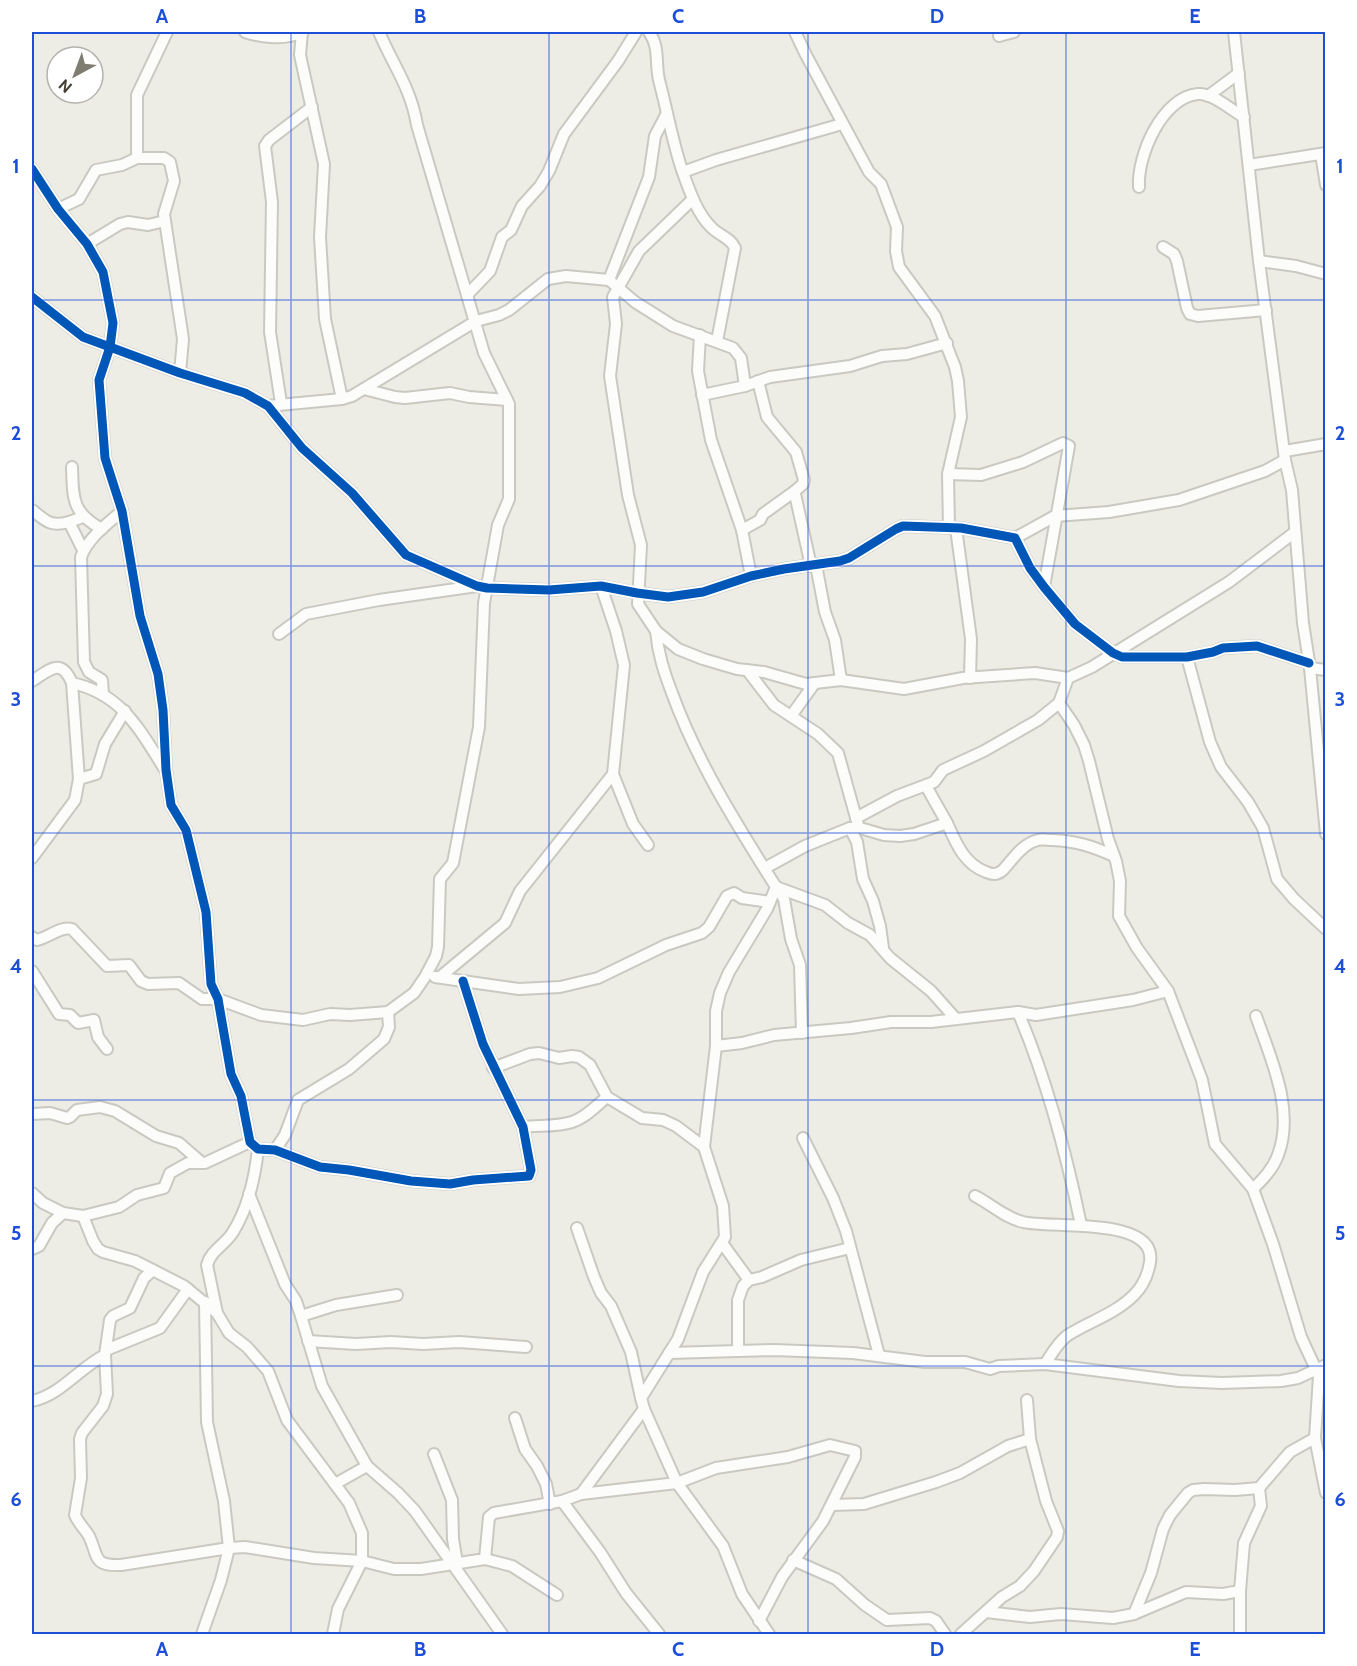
<svg xmlns="http://www.w3.org/2000/svg" width="1357" height="1666" viewBox="0 0 1357 1666" font-family="Cabin,sans-serif">
	<style>
		.lines { fill: none; stroke-linecap: round; stroke-linejoin: round }
		.minor-casing { stroke: #cac9c1; stroke-width: 14 }
		.minor { stroke: #fcfcfb; stroke-width: 10 }
		.cycleway-casing { stroke: #fff; stroke-width: 13 }
		.cycleway { stroke: #0057b8; stroke-width: 9 }
		.grid { fill: none; stroke: #1d4ed8; stroke-width: 1.5; stroke-opacity: 0.55 }
		.neatline { fill: none; stroke: #1d4ed8; stroke-width: 2 }
		.grid-label { font-size: 20px; text-anchor: middle; font-weight: bold; fill: #1d4ed8 }
	</style>
	<rect width="100%" height="100%" fill="#eeede5"/>
	<g class="lines">
		<defs>
			<g id="minor">
				<path d="M245,32C263,38 286,40 303,32"/>
				<polyline points="302,32 300,55 324,164 320,237 325,319 342,399"/>
				<path d="M649,32C660,47 655,63 659,80C667,110 672,140 682,170C689,189 696,212 711,227C718,235 731,238 735,248L717,341"/>
				<polyline points="795,32 806,55 869,172 881,184 897,227 896,251 899,267 935,316 955,367 958,381 961,417 948,474 949,527"/>
				<polyline points="1234,32 1259,261 1285,460 1292,490 1303,623 1310,668 1326,834"/>
				<polyline points="999,36 1014,32"/>
				<polyline points="1208,96 1239,73"/>
				<polyline points="1321,154 1326,185"/>
				<polyline points="137,158 137,95 167,32"/>
				<polyline points="1249,165 1326,153"/>
				<polyline points="32,169 58,209 87,244 103,272 113,323 110,347 99,380 105,458 122,511 140,616 158,674 163,710 166,770 171,805 186,830 206,912 211,984 218,999 231,1074 241,1096 250,1142 258,1149 275,1150 320,1167 349,1170 411,1181 450,1184 473,1180 529,1176 531,1170 523,1127 483,1044 463,981"/>
				<polyline points="683,172 716,160 842,124"/>
				<path d="M1139,187C1137,156 1162,97 1198,94C1213,93 1231,110 1244,117"/>
				<polyline points="693,199 639,251 613,297 616,324 610,376 628,495 641,545 638,604 656,631 678,649 703,659 737,669 764,672 806,684 841,680 904,689 963,678 1035,673 1068,678 1092,667 1229,582 1295,532"/>
				<polyline points="58,209 79,199 96,170 122,165 137,158 164,158 170,162 174,181 164,214 183,339 180,373"/>
				<polyline points="87,244 120,224 128,222 148,225 165,221"/>
				<polyline points="1163,247 1174,254 1177,261 1187,308 1190,314 1198,316 1266,310"/>
				<polyline points="1259,261 1296,266 1326,274"/>
				<polyline points="609,280 649,177 655,136 667,113"/>
				<polyline points="468,294 490,271 502,237 511,230 522,206 540,186 549,171 564,134 618,61 636,32"/>
				<polyline points="32,297 83,337 180,373 245,393 268,406 302,448 352,493 406,555 477,586 487,588 549,590 601,586 637,593 668,597 703,592 751,576 784,569 840,561 849,558 896,529 903,526 961,528 1015,538 1030,568 1044,587 1075,624 1113,653 1122,657 1187,657 1213,652 1223,648 1257,646 1309,663"/>
				<polyline points="700,335 698,371 711,440 742,530 751,576"/>
				<polyline points="758,381 767,417 796,452 804,480 803,484 795,491 795,494 811,566"/>
				<polyline points="364,389 395,397 405,398 450,393 469,397 507,400"/>
				<polyline points="702,395 745,386"/>
				<polyline points="281,403 270,332 272,202 265,146 269,140 312,107"/>
				<polyline points="268,406 342,399 352,396 476,321 499,315 509,310 548,279 566,276 609,280 635,302 673,326 733,348 741,358 745,386 770,377 850,366 882,356 907,354 947,343"/>
				<polyline points="1285,451 1326,444"/>
				<path d="M72,467C73,499 72,513 102,529"/>
				<polyline points="948,474 981,475 1023,462 1063,443 1069,446 1044,587"/>
				<path d="M32,510C46,521 50,527 69,522"/>
				<polyline points="83,517 69,522 83,550"/>
				<polyline points="956,528 971,639 970,678"/>
				<polyline points="742,530 760,520 763,514 795,491"/>
				<polyline points="1015,538 1055,516 1109,512 1179,500 1265,471 1285,460"/>
				<polyline points="816,565 825,612 835,640 841,680"/>
				<path d="M656,631C658,654 664,672 672,693C697,762 737,825 776,887L767,909L729,972L720,993L716,1011V1046L704,1147L723,1206L725,1237L703,1272L678,1339L641,1398L644,1409L677,1483L723,1546L742,1594L769,1634"/>
				<polyline points="279,634 306,614 379,600 477,586"/>
				<polyline points="1187,657 1210,742 1221,767 1248,802 1263,828 1277,879 1294,899 1326,929"/>
				<polyline points="1310,668 1326,670"/>
				<polyline points="747,670 774,705 818,734 838,753 858,825"/>
				<polyline points="1068,678 1059,703 1074,725 1084,745 1089,761 1108,839 1116,861 1120,881 1119,916 1137,948 1168,991 1202,1080 1215,1144 1253,1189 1273,1244 1301,1337 1319,1376 1315,1438 1326,1493"/>
				<path d="M32,681C50,670 61,657 72,683C122,694 139,729 164,768"/>
				<polyline points="72,683 79,779"/>
				<path d="M103,695L102,680L89,672L84,662L81,557C88,538 107,524 122,511"/>
				<polyline points="791,716 814,684"/>
				<polyline points="613,774 633,824 648,845"/>
				<polyline points="926,786 947,823"/>
				<polyline points="856,818 897,796 934,782 943,770 984,751 1038,720 1059,703"/>
				<polyline points="850,828 857,842 863,879 873,901 880,926 883,948"/>
				<polyline points="32,858 75,800 79,779 96,774 105,744 125,711"/>
				<path d="M765,868L805,846L850,828H860L884,835L900,836L914,834L947,823C956,843 964,864 986,872C993,875 997,875 1003,870C1013,859 1022,844 1038,840C1042,839 1047,840 1052,840C1076,841 1092,846 1114,856"/>
				<polyline points="776,887 825,905 848,923 870,935 890,958 931,991 956,1019"/>
				<polyline points="777,887 784,899 791,939 800,965 802,1033"/>
				<path d="M32,937L37,940C49,937 61,926 72,929L107,966L129,965L141,981L148,984L179,983L202,999H218L261,1015L303,1020L330,1014L350,1015L388,1012L414,993L425,977L436,956L438,947L440,879L453,863L479,727L484,603L498,525L509,499V404L484,353L417,125C411,88 393,65 379,32"/>
				<polyline points="32,971 59,1014 70,1015 78,1023 94,1020 98,1037 107,1049"/>
				<polyline points="435,977 519,989 560,987 598,978 666,945 702,933 709,927 727,896 734,893 742,898 770,902"/>
				<polyline points="440,977 505,923 520,891 613,774 624,665 616,631 601,586"/>
				<path d="M1018,1012C1047,1080 1066,1152 1081,1225"/>
				<polyline points="716,1046 742,1043 774,1035 851,1028 891,1022 931,1022 1018,1012 1036,1015 1133,1000 1168,991"/>
				<polyline points="493,1068 530,1054 539,1053 559,1058 572,1056 579,1057 590,1065 607,1097 642,1118 663,1120 676,1126 704,1147"/>
				<polyline points="32,1114 50,1113 67,1118 70,1117 77,1110 100,1107 115,1111 156,1136 179,1143 202,1163"/>
				<path d="M523,1127C539,1125 557,1127 572,1122C585,1118 596,1106 607,1097"/>
				<polyline points="803,1138 833,1198 846,1231 879,1355"/>
				<polyline points="275,1150 285,1135 298,1100 349,1069 384,1039 389,1027 388,1012"/>
				<path d="M1253,1189C1263,1179 1273,1169 1278,1155C1295,1110 1271,1059 1256,1016"/>
				<polyline points="32,1193 43,1203 63,1213 83,1216 119,1207 137,1195 164,1188 170,1173 188,1163 205,1163 250,1142"/>
				<polyline points="249,1194 285,1284 296,1301 301,1316 322,1386 367,1466 398,1493 415,1511 502,1634"/>
				<path d="M975,1196C991,1204 1005,1218 1023,1222C1051,1229 1157,1216 1150,1262C1148,1275 1143,1286 1134,1295C1115,1314 1090,1321 1068,1335C1059,1341 1051,1355 1045,1364"/>
				<polyline points="83,1216 93,1241 98,1249 103,1252 135,1261 184,1286 217,1313 229,1333 247,1347 268,1371 287,1420 349,1503 362,1533 362,1561 338,1609 333,1634"/>
				<polyline points="577,1228 594,1277 601,1293 611,1306 631,1352 641,1398"/>
				<polyline points="722,1243 749,1280"/>
				<polyline points="32,1249 39,1246 52,1223 63,1213"/>
				<path d="M153,1270L144,1278L130,1308L113,1316L110,1320L105,1355L107,1394L103,1406L82,1433L80,1439L81,1478L75,1515C78,1523 85,1529 89,1536C99,1557 92,1566 121,1565L229,1548L245,1547L314,1558L362,1561L394,1569H421L485,1559L489,1517L494,1513L562,1501L581,1494L677,1483L716,1468L788,1457L830,1445L855,1451V1457L823,1521L782,1577L759,1621"/>
				<path d="M217,1313L207,1265C211,1250 226,1244 233,1232C248,1208 255,1177 258,1149"/>
				<polyline points="301,1316 336,1305 397,1295"/>
				<polyline points="308,1341 356,1344 391,1342 423,1344 459,1342 526,1347"/>
				<polyline points="106,1350 160,1328 188,1289"/>
				<polyline points="738,1351 738,1300 743,1286 749,1280 762,1277 801,1260 850,1248"/>
				<polyline points="669,1353 774,1350 853,1353 925,1362 965,1362 990,1369 999,1366 1045,1364 1179,1381 1222,1383 1281,1381 1298,1378 1326,1365"/>
				<path d="M32,1401C61,1395 79,1368 105,1355"/>
				<polyline points="515,1418 525,1449 537,1466 546,1484 550,1504"/>
				<polyline points="434,1454 452,1500 453,1539 457,1563"/>
				<polyline points="335,1484 367,1466"/>
				<polyline points="581,1494 644,1409"/>
				<polyline points="562,1501 600,1552 626,1593 659,1634"/>
				<polyline points="832,1505 864,1504 936,1482 960,1473 1008,1446 1030,1439"/>
				<polyline points="485,1559 512,1566 557,1595"/>
				<polyline points="793,1560 836,1579 865,1605 887,1620 930,1618 936,1621 945,1634"/>
				<polyline points="986,1612 1030,1617 1061,1614 1113,1618 1134,1614 1186,1592 1223,1594 1240,1591"/>
				<polyline points="1134,1614 1151,1573 1163,1529 1170,1515 1188,1493 1193,1490 1204,1489 1235,1490 1259,1488 1290,1452 1315,1438"/>
				<polyline points="202,1634 221,1580 229,1548 224,1501 207,1422 205,1302"/>
				<polyline points="961,1634 1002,1597 1020,1586 1034,1571 1057,1537 1058,1531 1046,1501 1030,1439 1027,1400"/>
				<polyline points="1240,1634 1240,1591 1244,1543 1261,1506 1259,1488"/>
			</g>
		</defs>
		<!-- minor casing -->
		<use href="#minor" class="minor-casing"/>
		<!-- minor -->
		<use href="#minor" class="minor"/>
		<defs>
			<g id="cycleway">
				<polyline points="32,169 58,209 87,244 103,272 113,323 110,347 99,380 105,458 122,511 140,616 158,674 163,710 166,770 171,805 186,830 206,912 211,984 218,999 231,1074 241,1096 250,1142 258,1149 275,1150 320,1167 349,1170 411,1181 450,1184 473,1180 529,1176 531,1170 523,1127 483,1044 463,981"/>
				<polyline points="32,297 83,337 180,373 245,393 268,406 302,448 352,493 406,555 477,586 487,588 549,590 601,586 637,593 668,597 703,592 751,576 784,569 840,561 849,558 896,529 903,526 961,528 1015,538 1030,568 1044,587 1075,624 1113,653 1122,657 1187,657 1213,652 1223,648 1257,646 1309,663"/>
			</g>
		</defs>
		<!-- cycleway casing -->
		<use href="#cycleway" class="cycleway-casing"/>
		<!-- cycleway -->
		<use href="#cycleway" class="cycleway"/>
	</g>
	<!-- grid -->
	<path class="grid" d="M291,32V1634M549,32V1634M808,32V1634M1066,32V1634M32,300H1326M32,566H1326M32,833H1326M32,1100H1326M32,1366H1326"/>
	<!-- border -->
	<rect width="1357" height="1666" fill="none" stroke="#ffffff" stroke-width="66"/>
	<!-- north arrow -->
	<g transform="translate(75 75) rotate(221)"><circle r="28" fill="#ffffff" stroke="#b4b2ad" stroke-width="1.5"/>
	<path d="M0-4.5L10 22L0 15L-10 22Z" fill="#7f7c71"/>
	<text y="-9" font-size="16" font-weight="bold" text-anchor="middle" fill="#433f32">N</text>
	</g>
	<rect x="33" y="33" width="1291" height="1600" class="neatline"/>
	<g class="grid-label">
		<text x="162" y="23">A</text>
		<text x="420" y="23">B</text>
		<text x="678" y="23">C</text>
		<text x="937" y="23">D</text>
		<text x="1195" y="23">E</text>
		<text x="16" y="173">1</text>
		<text x="1340" y="173">1</text>
		<text x="16" y="440">2</text>
		<text x="1340" y="440">2</text>
		<text x="16" y="706">3</text>
		<text x="1340" y="706">3</text>
		<text x="16" y="973">4</text>
		<text x="1340" y="973">4</text>
		<text x="16" y="1240">5</text>
		<text x="1340" y="1240">5</text>
		<text x="16" y="1506">6</text>
		<text x="1340" y="1506">6</text>
		<text x="162" y="1656">A</text>
		<text x="420" y="1656">B</text>
		<text x="678" y="1656">C</text>
		<text x="937" y="1656">D</text>
		<text x="1195" y="1656">E</text>
	</g>
</svg>
